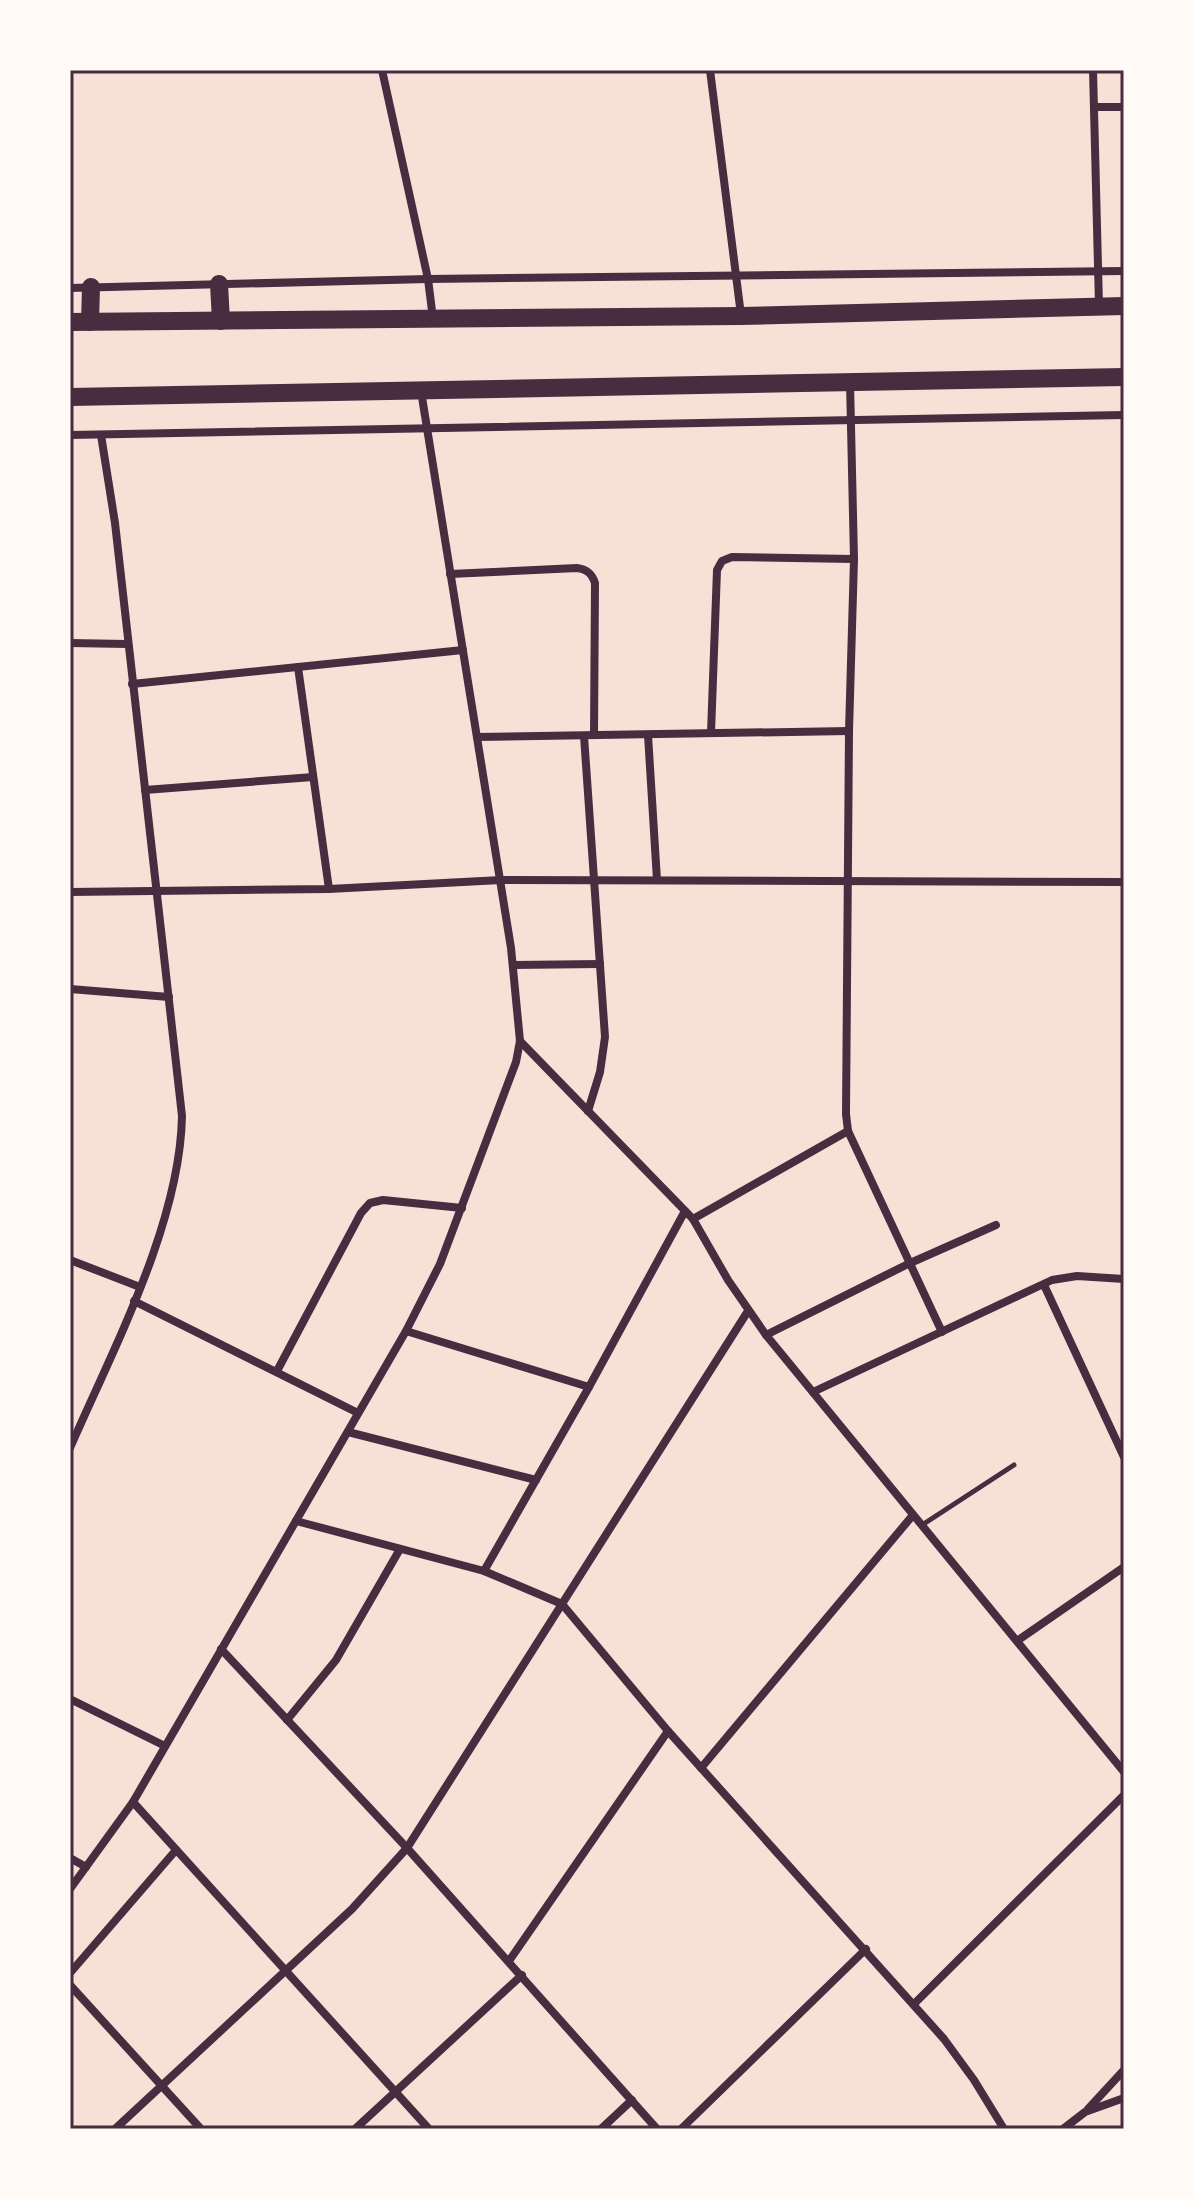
<svg xmlns="http://www.w3.org/2000/svg" width="1194" height="2199" viewBox="0 0 1194 2199" font-family="Karla,sans-serif">
	<style>
		.lines { fill: none; stroke-linecap: round; stroke-linejoin: round }
		.service { stroke: #4a2c40; stroke-width: 5 }
		.minor { stroke: #4a2c40; stroke-width: 8 }
		.primary { stroke: #4a2c40; stroke-width: 18 }
		.neatline { fill: none; stroke: #4a2c40; stroke-width: 3 }
	</style>
	<rect width="100%" height="100%" fill="#f7e1d7"/>
	<g class="lines">
		<!-- service -->
		<polyline class="service" points="922,1525 1014,1465"/>
		<!-- minor -->
		<g class="minor">
			<polyline points="382,70 428,279 433,319"/>
			<polyline points="710,70 741,315"/>
			<polyline points="1093,70 1099,305"/>
			<polyline points="1095,107 1124,107"/>
			<polyline points="70,288 428,279 1124,271"/>
			<polyline points="850,382 854,559 849,731 846,1114 848,1131 942,1332"/>
			<polyline points="70,435 1124,415"/>
			<path d="M450,574L577,568C587,569 592,574 595,583L594,735"/>
			<polyline points="70,643 127,644"/>
			<polyline points="298,667 329,889"/>
			<polyline points="132,684 463,650"/>
			<polyline points="711,733 717,570 722,561 732,557 854,559"/>
			<polyline points="648,735 657,880"/>
			<polyline points="584,736 605,1037 600,1072 588,1111"/>
			<polyline points="477,737 849,731"/>
			<polyline points="145,790 313,777"/>
			<polyline points="70,892 329,889 501,880 1124,882"/>
			<polyline points="513,965 600,964"/>
			<polyline points="70,989 169,997"/>
			<polyline points="520,1041 693,1219 728,1280 766,1335 1124,1772"/>
			<polyline points="693,1219 848,1131"/>
			<polyline points="70,1260 140,1287"/>
			<polyline points="1044,1285 1124,1457"/>
			<polyline points="134,1301 358,1413"/>
			<polyline points="406,1331 589,1387"/>
			<polyline points="766,1335 908,1264 996,1225"/>
			<polyline points="277,1371 361,1213 370,1203 383,1200 462,1208"/>
			<polyline points="813,1392 1052,1280 1077,1276 1124,1279"/>
			<polyline points="348,1432 536,1480"/>
			<path d="M70,1448C113,1349 180,1224 182,1116L115,523L101,435"/>
			<polyline points="296,1521 484,1571 562,1604 668,1731 944,2039 974,2080 1004,2129"/>
			<polyline points="484,1571 589,1387 685,1211"/>
			<polyline points="1017,1641 1124,1567"/>
			<polyline points="221,1649 407,1848 657,2129"/>
			<polyline points="70,1699 165,1746"/>
			<polyline points="287,1720 336,1660 400,1549"/>
			<polyline points="701,1768 913,1515"/>
			<polyline points="133,1802 429,2129"/>
			<polyline points="70,1858 86,1867"/>
			<polyline points="70,1889 133,1802 406,1331 440,1264 516,1062 520,1041 511,948 421,391"/>
			<polyline points="509,1961 668,1731"/>
			<polyline points="70,1973 176,1850"/>
			<polyline points="70,1985 201,2129"/>
			<polyline points="914,2004 1124,1795"/>
			<polyline points="1088,2109 1124,2070"/>
			<polyline points="115,2129 352,1909 407,1848 748,1311"/>
			<polyline points="355,2129 522,1975"/>
			<polyline points="601,2129 632,2100"/>
			<polyline points="681,2129 866,1949"/>
			<polyline points="1063,2129 1085,2112 1124,2098"/>
		</g>
		<!-- primary -->
		<g class="primary">
			<polyline points="219,284 221,321"/>
			<polyline points="70,322 741,316 1124,306"/>
			<polyline points="90,322 91,287"/>
			<polyline points="70,397 1124,377"/>
		</g>
	</g>
	<!-- border -->
	<rect width="1194" height="2199" fill="none" stroke="#fffaf5" stroke-width="144"/>
	<rect x="72" y="72" width="1050" height="2055" class="neatline"/>
</svg>
